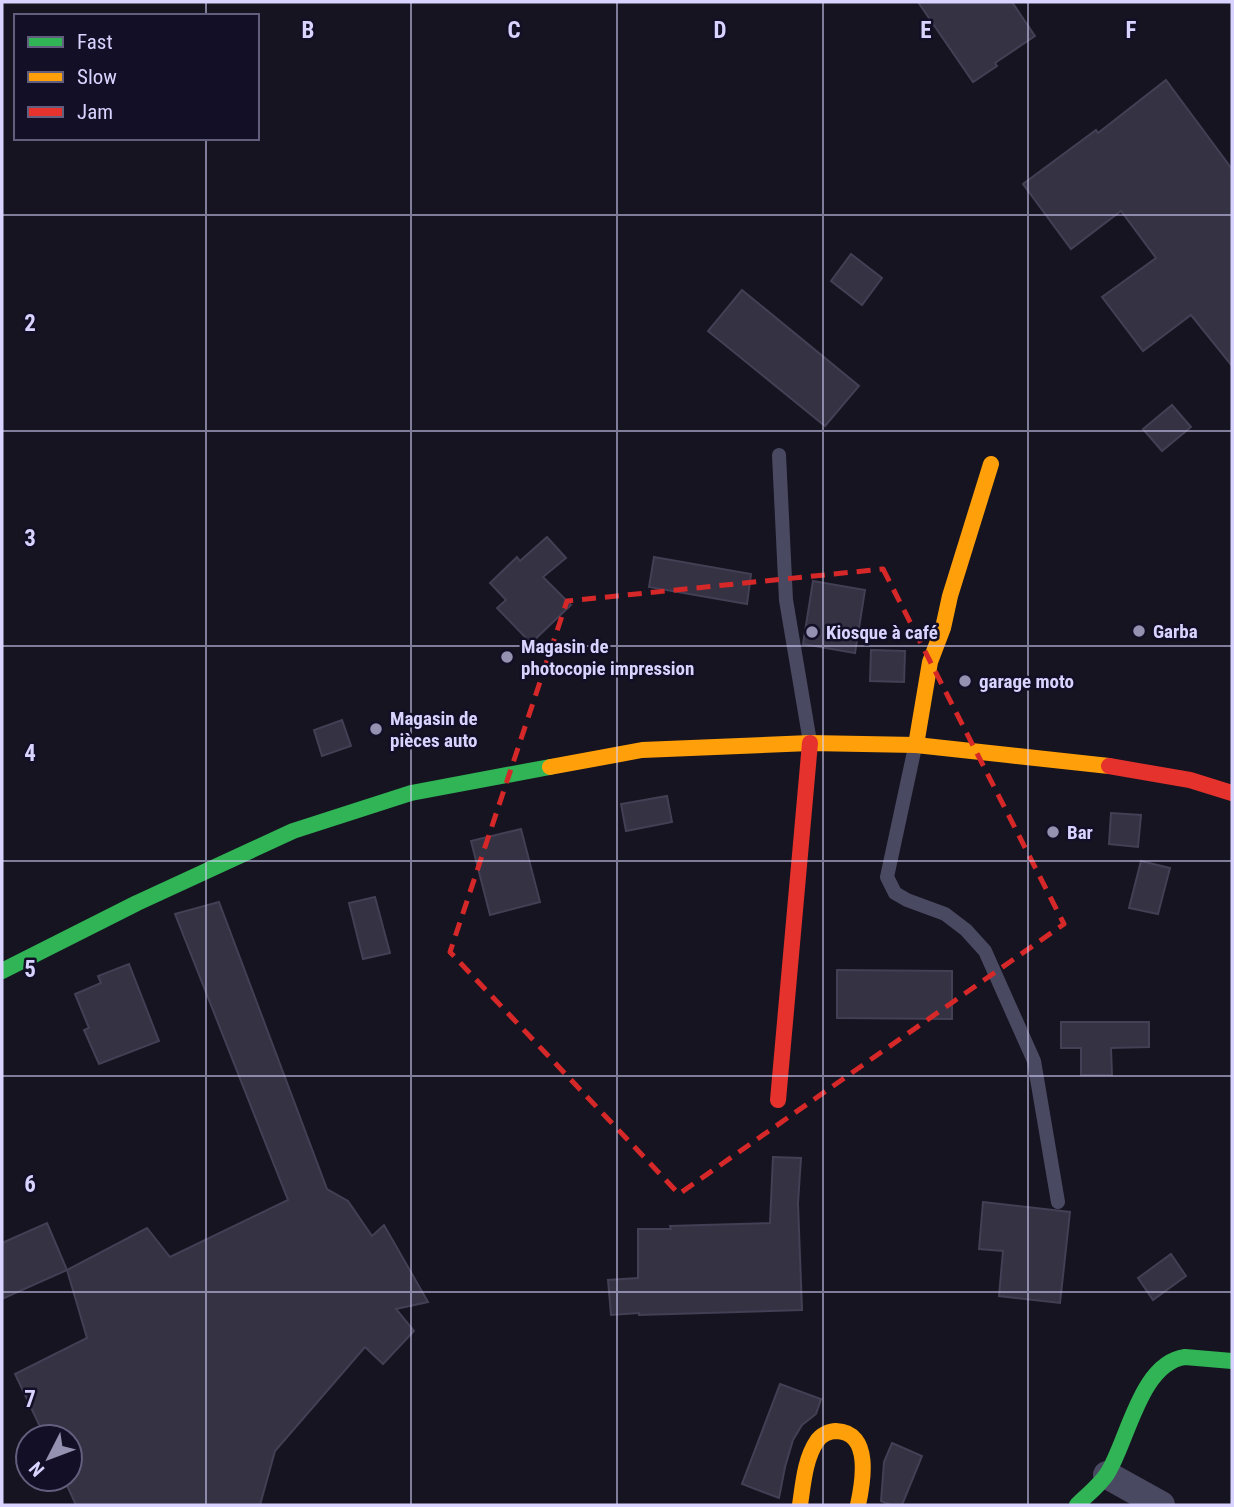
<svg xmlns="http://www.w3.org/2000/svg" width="1234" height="1507" viewBox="0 0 1234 1507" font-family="'Roboto Condensed',sans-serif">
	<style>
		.building { fill: #343243; stroke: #433f54; stroke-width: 2 }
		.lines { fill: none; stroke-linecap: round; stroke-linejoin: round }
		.lane { stroke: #4a4962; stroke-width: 14 }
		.street { stroke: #4a4962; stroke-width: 28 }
		.fast { stroke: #30b455; stroke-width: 16 }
		.slow { stroke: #ff9f0a; stroke-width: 16 }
		.jam { stroke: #e5322d; stroke-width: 16 }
		.marked { fill: none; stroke: #d62828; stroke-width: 5; stroke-dasharray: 14 9; stroke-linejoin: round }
		.grid { fill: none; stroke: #d9d4ff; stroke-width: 2; stroke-opacity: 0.55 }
		.poi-dot { fill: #9591b1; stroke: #130f26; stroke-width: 2.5 }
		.labels { text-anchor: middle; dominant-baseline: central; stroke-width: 5; stroke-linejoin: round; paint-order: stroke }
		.poi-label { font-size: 19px; font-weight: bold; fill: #d9d4ff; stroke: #130f26; text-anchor: start }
		.grid-label { font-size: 23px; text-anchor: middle; font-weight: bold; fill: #d9d4ff; stroke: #130f26; stroke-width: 5; stroke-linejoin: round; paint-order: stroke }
	</style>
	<rect width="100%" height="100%" fill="#161421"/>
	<!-- building -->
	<g class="building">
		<polygon points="918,2 1012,2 1035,36 995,63 997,66 973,82"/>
		<polygon points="1166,80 1232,169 1232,366 1191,315 1143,351 1102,297 1156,258 1121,211 1071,249 1023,184 1096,130 1098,133"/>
		<polygon points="851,254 882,278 862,305 831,281"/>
		<polygon points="742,290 859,386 825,426 708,331"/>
		<polygon points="1172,405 1191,427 1162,451 1143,429"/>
		<polygon points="547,537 566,558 543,577 571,605 531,643 497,608 506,600 490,583 517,557 520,561"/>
		<polygon points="654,557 751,574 747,604 649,587"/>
		<polygon points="813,581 865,590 855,653 803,644"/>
		<polygon points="871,650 905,651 904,682 870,681"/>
		<polygon points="342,720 351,746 322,756 314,730"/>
		<polygon points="667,796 672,822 626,831 621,804"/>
		<polygon points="1111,813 1141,815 1138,847 1109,844"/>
		<polygon points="521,829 540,902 490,915 471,841"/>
		<polygon points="1141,861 1170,868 1158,914 1129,908"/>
		<polygon points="375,897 390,953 363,959 349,903"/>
		<polygon points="219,902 327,1189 348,1201 372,1236 384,1225 428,1302 396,1309 414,1331 383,1364 365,1347 275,1451 260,1505 76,1505 64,1479 70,1479 70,1437 45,1437 15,1374 87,1338 67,1270 147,1228 170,1257 288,1200 175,914"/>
		<polygon points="129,964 159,1041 99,1064 84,1030 89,1028 75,994 101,983 98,976"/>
		<polygon points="837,970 952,971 952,1019 837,1018"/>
		<polygon points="1061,1022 1149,1022 1149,1047 1111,1048 1112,1075 1081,1075 1081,1048 1061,1048"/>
		<polygon points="773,1157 801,1158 798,1203 802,1310 639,1315 639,1313 611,1315 608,1280 638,1278 638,1229 671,1229 670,1226 770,1223"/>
		<polygon points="983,1202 1070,1212 1060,1303 999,1296 1003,1251 979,1249"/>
		<polygon points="47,1223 67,1270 2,1299 2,1243"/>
		<polygon points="1171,1254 1186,1276 1153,1300 1138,1278"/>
		<polygon points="780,1384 821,1399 816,1414 802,1425 793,1440 785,1467 779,1498 742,1484"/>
		<polygon points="892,1443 922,1456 902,1505 891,1505 881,1501 884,1462"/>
	</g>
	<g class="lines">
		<!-- lane -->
		<g class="lane">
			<polyline points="779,455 786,600 810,742"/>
			<polyline points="915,747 887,877 895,893 907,900 945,914 966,930 985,951 1034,1061 1058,1202"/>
		</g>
		<!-- street -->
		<polyline class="street" points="1107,1475 1161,1505"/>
		<!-- fast -->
		<g class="fast">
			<polyline points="2,971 137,903 293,831 411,793 550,767"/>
			<path d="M1077,1505C1087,1495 1099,1486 1107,1474C1128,1441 1140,1363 1185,1357L1232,1361"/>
		</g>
		<!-- slow -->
		<g class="slow">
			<polyline points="916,745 930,662 943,628 950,596 991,464"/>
			<polyline points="550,767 642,750 810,743 916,745 1109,766"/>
			<path d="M800,1505C803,1485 805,1458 817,1441C821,1435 829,1431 836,1431C872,1432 863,1482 858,1505"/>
		</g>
		<!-- jam -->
		<g class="jam">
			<polyline points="1109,766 1190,780 1232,793"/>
			<polyline points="778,1100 810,743"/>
		</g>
	</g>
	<!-- marked area -->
	<path class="marked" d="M883,569L1064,924L679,1194L450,952L567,601Z"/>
	<!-- grid -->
	<path class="grid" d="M206,2V16M411,2V1505M617,2V1505M823,2V1505M1028,2V1505M206,138V1505M2,215H1232M2,431H1232M2,646H1232M2,861H1232M2,1076H1232M2,1292H1232"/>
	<!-- markers -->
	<g class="poi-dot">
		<circle cx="1139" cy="631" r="7"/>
		<circle cx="812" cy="632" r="7"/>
		<circle cx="507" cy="657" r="7"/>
		<circle cx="965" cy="681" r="7"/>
		<circle cx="376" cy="729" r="7"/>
		<circle cx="1053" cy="832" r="7"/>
	</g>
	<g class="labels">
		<!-- poi labels -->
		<g class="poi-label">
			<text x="1153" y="631">Garba</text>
			<text x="826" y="632">Kiosque à café</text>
			<text x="521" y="646">Magasin de<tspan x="521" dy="22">photocopie impression</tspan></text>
			<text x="979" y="681">garage moto</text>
			<text x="390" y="718">Magasin de<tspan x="390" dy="22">pièces auto</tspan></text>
			<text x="1067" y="832">Bar</text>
		</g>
	</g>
	<g class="grid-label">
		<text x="308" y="38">B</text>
		<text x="514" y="38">C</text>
		<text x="720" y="38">D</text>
		<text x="926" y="38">E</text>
		<text x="1131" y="38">F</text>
		<text x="30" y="331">2</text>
		<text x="30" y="546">3</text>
		<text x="30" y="761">4</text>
		<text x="30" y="977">5</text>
		<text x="30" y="1192">6</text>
		<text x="30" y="1407">7</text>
	</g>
	<!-- border -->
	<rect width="1234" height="1507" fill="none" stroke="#d9d4ff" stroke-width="7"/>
	<!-- legend -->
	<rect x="14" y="14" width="245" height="126" fill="#130f26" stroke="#625e7d" stroke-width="2"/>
	<rect x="28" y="37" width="35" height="10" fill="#30b455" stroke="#625e7d" stroke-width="2"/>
	<text x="77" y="49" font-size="21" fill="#d9d4ff">Fast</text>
	<rect x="28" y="72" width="35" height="10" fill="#ff9f0a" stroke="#625e7d" stroke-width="2"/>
	<text x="77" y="84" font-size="21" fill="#d9d4ff">Slow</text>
	<rect x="28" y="107" width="35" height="10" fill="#e5322d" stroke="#625e7d" stroke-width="2"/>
	<text x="77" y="119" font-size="21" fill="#d9d4ff">Jam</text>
	<!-- north arrow -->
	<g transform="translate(49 1458) rotate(228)"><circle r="33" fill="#130f26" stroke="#625e7d" stroke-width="2"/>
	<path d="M0-5L12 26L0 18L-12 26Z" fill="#9591b1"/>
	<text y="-10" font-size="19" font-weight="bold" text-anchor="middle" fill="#d9d4ff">N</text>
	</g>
</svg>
